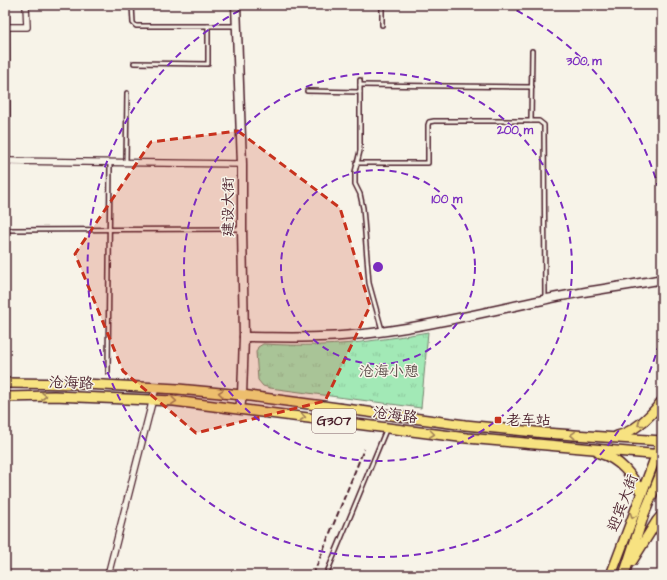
<svg xmlns="http://www.w3.org/2000/svg" width="667" height="580" viewBox="0 0 667 580" font-family="'Architects Daughter','LXGW WenKai TC',sans-serif">
	<style>
		.park { fill: url(#park-tufts); stroke: #768470 }
		.lines { fill: none; stroke-linecap: round; stroke-linejoin: round }
		.lane-casing { stroke: #4a1f2b; stroke-width: 6 }
		.street-casing { stroke: #4a1f2b; stroke-width: 8 }
		.secondary-casing { stroke: #4a1f2b; stroke-width: 11 }
		.primary-casing { stroke: #4a1f2b; stroke-width: 12 }
		.lane { stroke: #f7f3e8; stroke-width: 3 }
		.street { stroke: #f7f3e8; stroke-width: 5.5 }
		.secondary { stroke: #f7f3e8; stroke-width: 8 }
		.primary { stroke: #f7e281; stroke-width: 9 }
		.rail { stroke: #4a1f2b; stroke-width: 2; stroke-dasharray: 6 3; stroke-linecap: butt }
		.oneway { stroke: #a08056 }
		.marked { fill: #c8321e; fill-opacity: 0.2; stroke: #c8321e; stroke-width: 3; stroke-dasharray: 8 5; stroke-linejoin: round }
		.ring { fill: none; stroke: #7b2cbf; stroke-width: 2; stroke-dasharray: 7 5 }
		.poi-dot { fill: #c8321e; stroke: #f7f3e8; stroke-width: 1.5 }
		.labels { text-anchor: middle; dominant-baseline: central; stroke-width: 3; stroke-linejoin: round; paint-order: stroke }
		.shield { fill: #f7f3e8; stroke: #7e5f64; stroke-width: 1 }
		.shield-label { font-size: 14px; font-weight: bold; fill: #4a1f2b }
		.street-label { font-size: 15px; fill: #4a1f2b; stroke: #f7f3e8 }
		.park-label { font-size: 15px; fill: #60524e; stroke: #f7f3e8 }
		.poi-label { font-size: 15px; fill: #4a1f2b; stroke: #f7f3e8; text-anchor: start }
		.centre { fill: #7b2cbf; stroke: #f7f3e8; stroke-width: 2 }
		.ring-label { font-size: 12px; text-anchor: middle; font-weight: bold; fill: #7b2cbf; stroke: #f7f3e8; stroke-width: 3; stroke-linejoin: round; paint-order: stroke }
	</style>
	<defs>
		<pattern id="park-tufts" width="24" height="20" patternUnits="userSpaceOnUse"><rect width="24" height="20" fill="#a2e9b6"/><path d="M3 7l-1-3M5 7V3M7 7l1-3M15 17l-1-3M17 17v-4M19 17l1-3" fill="none" stroke="#8dc79d"/></pattern>
	</defs>
	<rect width="100%" height="100%" fill="#f7f3e8"/>
	<filter id="ink" filterUnits="userSpaceOnUse"><feTurbulence type="fractalNoise" baseFrequency=".025" numOctaves="2"/><feDisplacementMap in="SourceGraphic" scale="8" xChannelSelector="R" yChannelSelector="G"/><feConvolveMatrix kernelMatrix="1 2 1 2 8 2 1 2 1" color-interpolation-filters="sRGB"/></filter>
	<g filter="url(#ink)">
		<!-- park -->
		<path class="park" d="M428,332L421,408L270,388L263,386L258,380L256,352L258,347L263,344C300,346 339,346 376,340C393,338 410,335 428,332Z"/>
		<g class="lines">
			<defs>
				<g id="lane">
					<polyline points="132,5 133,23 136,26 236,26"/>
					<polyline points="382,5 382,25"/>
					<polyline points="585,5 626,5"/>
					<polyline points="134,63 208,64 208,26"/>
					<polyline points="360,80 360,151 355,172 355,184 360,194 363,208 369,283 382,330"/>
					<polyline points="360,85 532,87"/>
					<polyline points="307,91 360,92"/>
					<polyline points="531,121 532,51"/>
					<polyline points="126,163 127,93"/>
					<polyline points="356,163 428,163 428,125 429,122 434,121 539,121 544,125 545,298"/>
					<polyline points="5,230 241,229"/>
					<polyline points="108,372 110,163"/>
					<polyline points="326,575 386,430"/>
				</g>
				<g id="street">
					<polyline points="6,5 7,161"/>
					<polyline points="6,27 27,27 26,5"/>
					<polyline points="5,161 242,164"/>
					<polyline points="108,575 156,387"/>
				</g>
				<g id="secondary">
					<polyline points="236,5 242,164 242,229 244,337 242,395 240,409"/>
					<path d="M244,337C280,337 317,339 353,335C417,329 480,313 543,300C582,291 623,287 662,279"/>
				</g>
				<g id="primary">
					<polyline points="5,383 85,384 178,389 242,395 465,425 545,433 662,441"/>
					<polyline points="5,397 54,396 174,401 467,438 662,455"/>
					<path d="M617,436C636,431 650,417 662,401"/>
					<path d="M599,453C620,459 632,475 642,494"/>
					<polyline points="632,561 657,521 662,515"/>
					<polyline points="611,575 662,440"/>
					<polyline points="624,575 644,514 662,471"/>
				</g>
			</defs>
			<!-- lane casing -->
			<use href="#lane" class="lane-casing"/>
			<!-- street casing -->
			<use href="#street" class="street-casing"/>
			<!-- secondary casing -->
			<use href="#secondary" class="secondary-casing"/>
			<!-- primary casing -->
			<use href="#primary" class="primary-casing"/>
			<!-- lane -->
			<use href="#lane" class="lane"/>
			<!-- street -->
			<use href="#street" class="street"/>
			<!-- secondary -->
			<use href="#secondary" class="secondary"/>
			<!-- primary -->
			<use href="#primary" class="primary"/>
			<!-- rail -->
			<polyline class="rail" points="313,575 364,449"/>
		</g>
		<!-- one-way arrows -->
		<defs><path id="oneway-chevron" d="M-2-3.5L2.5 0L-2 3.5" fill="none" stroke-width="1.6" stroke-linecap="round" stroke-linejoin="round"/></defs>
		<g class="oneway">
			<use href="#oneway-chevron" transform="translate(221 393) rotate(-175)"/>
			<use href="#oneway-chevron" transform="translate(44 396)"/>
			<use href="#oneway-chevron" transform="translate(174 401) rotate(5)"/>
			<use href="#oneway-chevron" transform="translate(303 417) rotate(7)"/>
			<use href="#oneway-chevron" transform="translate(640 424) rotate(142)"/>
			<use href="#oneway-chevron" transform="translate(432 434) rotate(7)"/>
			<use href="#oneway-chevron" transform="translate(573 435) rotate(-176)"/>
			<use href="#oneway-chevron" transform="translate(633 516) rotate(111)"/>
		</g>
	</g>
	<!-- marked area -->
	<path class="marked" d="M238,131L340,208L370,306L325,401L196,433L123,371L75,254L151,142Z"/>
	<!-- distance rings -->
	<g class="ring">
		<circle cx="378" cy="267" r="97"/>
		<circle cx="378" cy="267" r="194"/>
		<path d="M662 332A291 291 0 1 1 250 5M506 5A291 291 0 0 1 662 202"/>
	</g>
	<!-- markers -->
	<rect class="poi-dot" x="494" y="416" width="8" height="8" rx="2"/>
	<g class="labels">
		<!-- shield labels -->
		<rect class="shield" x="312" y="409" width="44" height="24" rx="3"/>
		<g class="shield-label">
			<text x="334" y="421">G307</text>
		</g>
		<!-- street labels -->
		<g class="street-label">
			<text transform="translate(228 207) rotate(-90)">建设大街</text>
			<text transform="translate(71 383) rotate(1)">沧海路</text>
			<text transform="translate(395 415) rotate(7)">沧海路</text>
			<text transform="translate(623 503) rotate(-69)">迎宾大街</text>
		</g>
		<!-- park labels -->
		<g class="park-label">
			<text x="389" y="371">沧海小憩</text>
		</g>
		<!-- poi labels -->
		<g class="poi-label">
			<text x="506" y="420">老车站</text>
		</g>
	</g>
	<circle cx="378" cy="267" r="6" class="centre"/>
	<g class="ring-label">
		<text x="584" y="65">300 m</text>
		<text x="515" y="134">200 m</text>
		<text x="447" y="203">100 m</text>
	</g>
	<!-- margin -->
	<rect width="667" height="580" fill="none" stroke="#f7f3e8" stroke-width="20"/>
	<rect x="10" y="10" width="647" height="560" fill="none" stroke="#4a1f2b" stroke-width="1.5" filter="url(#ink)"/>
</svg>
